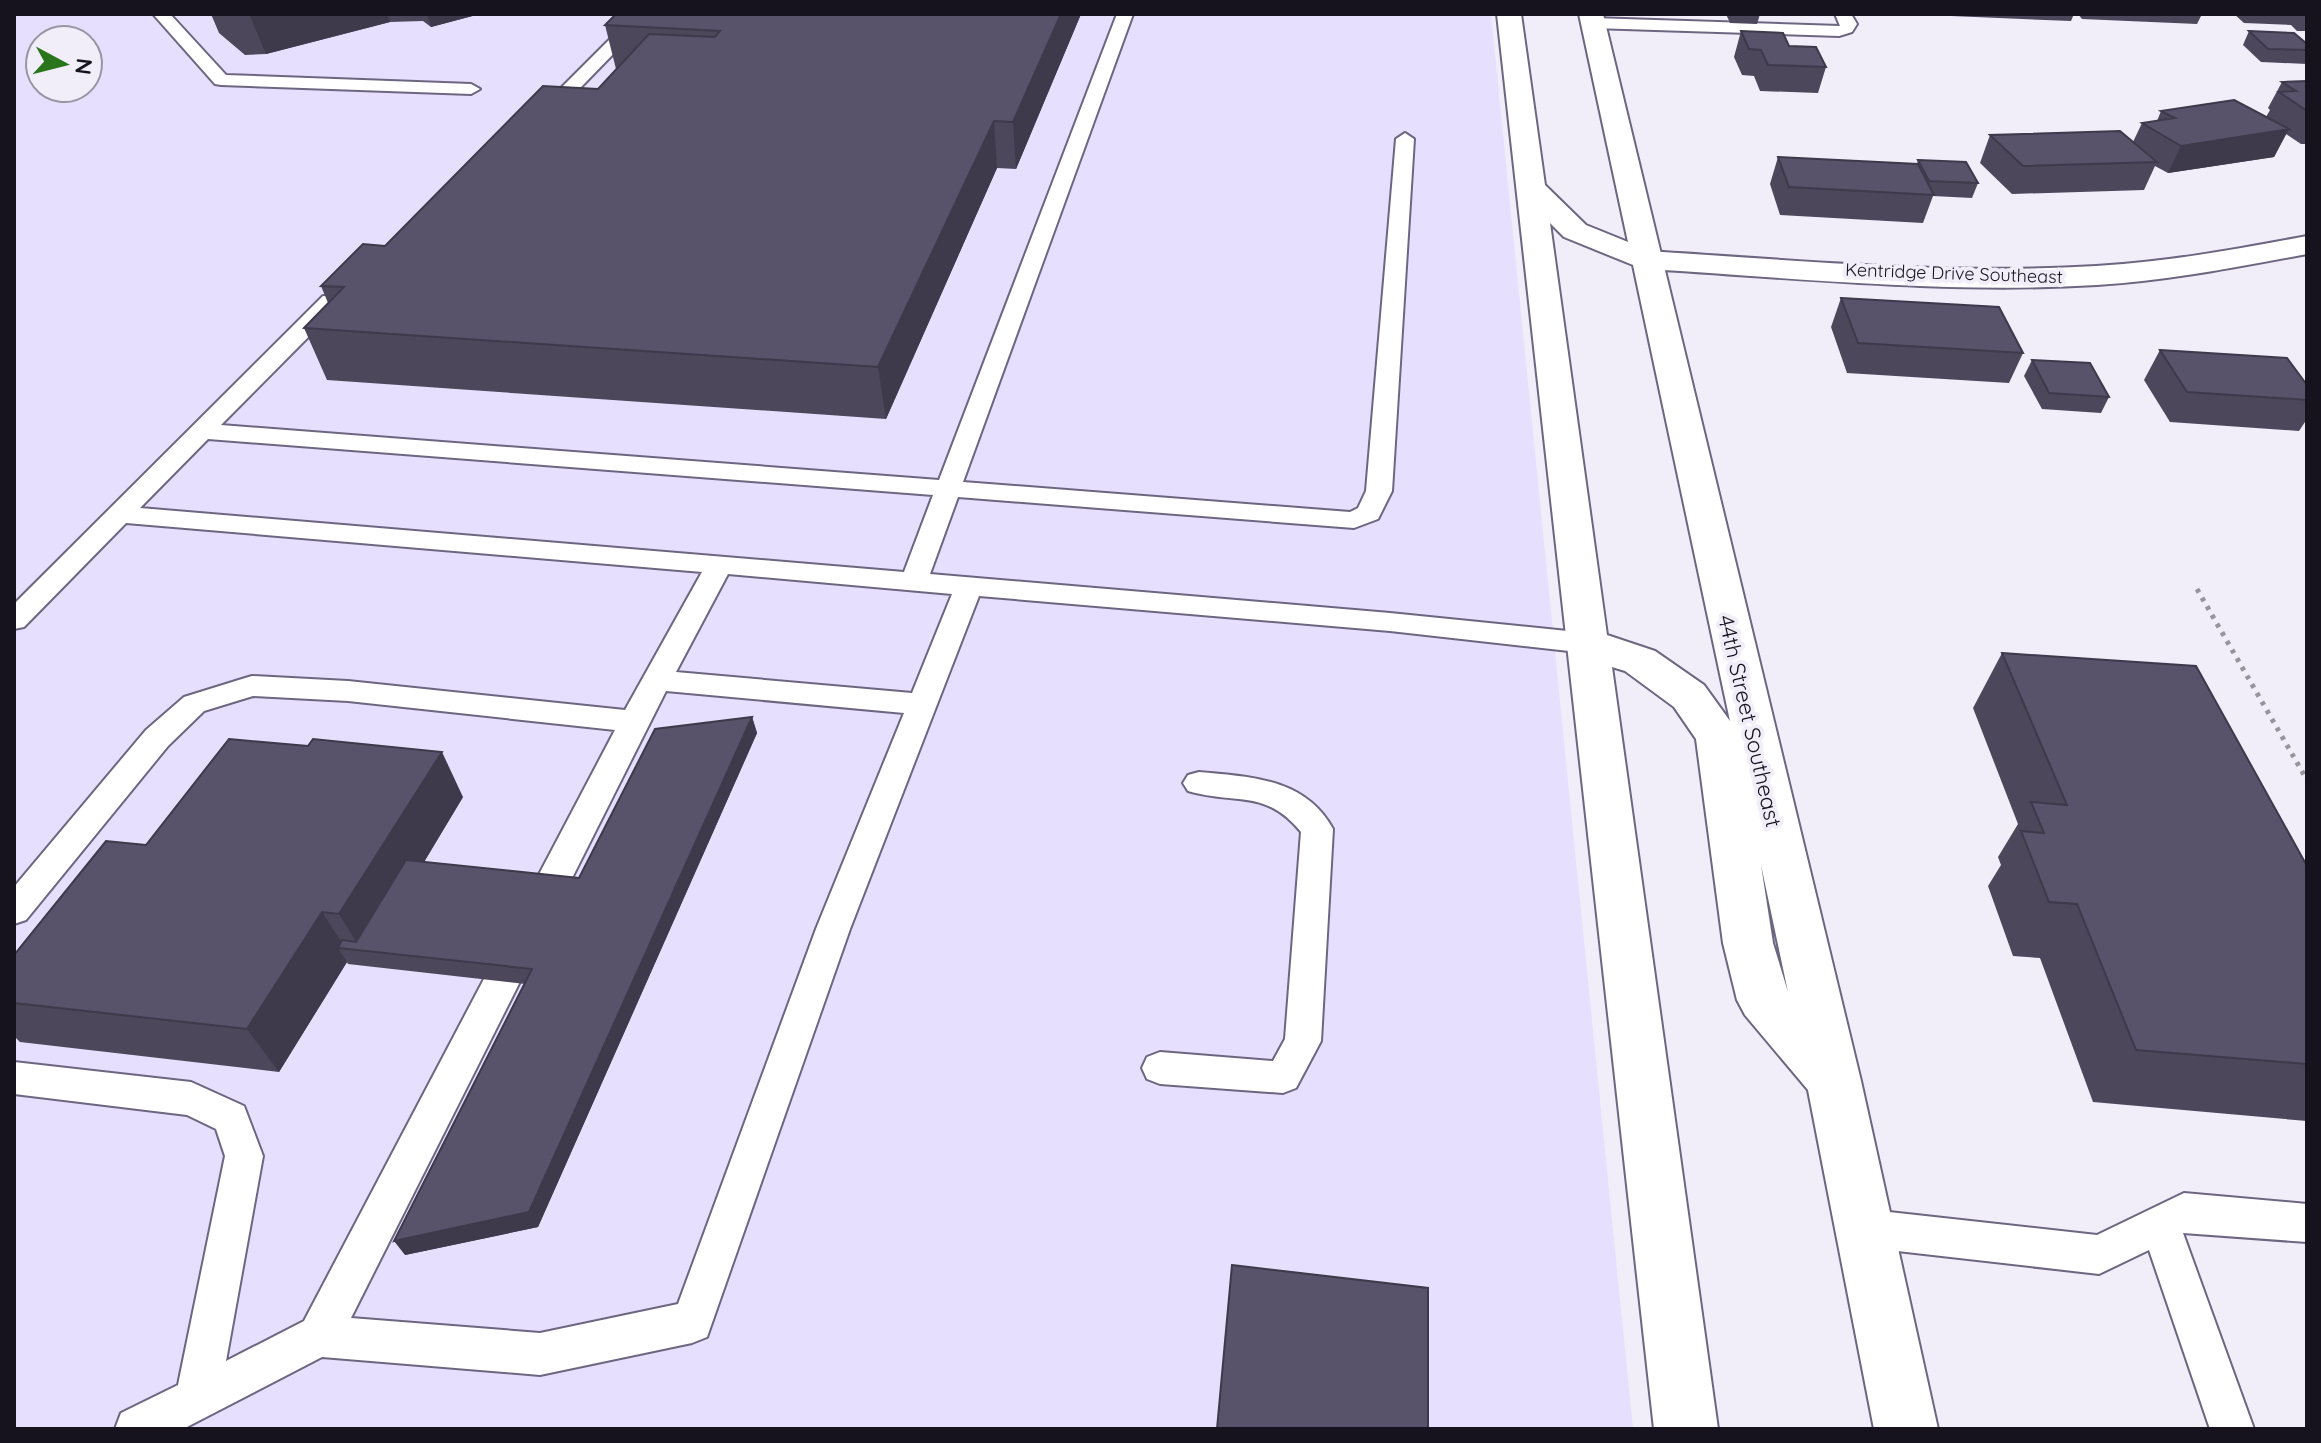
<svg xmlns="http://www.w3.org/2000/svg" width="2321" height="1443" viewBox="0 0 2321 1443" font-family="Quicksand,sans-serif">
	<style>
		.built { fill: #e6dffd; fill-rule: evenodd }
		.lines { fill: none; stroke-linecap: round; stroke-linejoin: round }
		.lane-casing { stroke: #6d6680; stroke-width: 4 }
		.street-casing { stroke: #6d6680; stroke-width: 4 }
		.primary-casing { stroke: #6d6680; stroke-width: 4 }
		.path { stroke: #9794a0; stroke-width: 5; stroke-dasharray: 4 6; stroke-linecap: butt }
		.lane { fill: #fff; fill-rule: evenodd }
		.street { fill: #fff; fill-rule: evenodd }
		.primary { fill: #fff; fill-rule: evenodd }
		.wall { fill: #4d475c }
		.shaded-wall { fill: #3e394b }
		.building { fill: #59526b; stroke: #3e394b; stroke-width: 2 }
		.labels { text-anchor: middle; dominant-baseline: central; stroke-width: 8; stroke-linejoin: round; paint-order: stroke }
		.far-street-label { font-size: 18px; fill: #16131e; stroke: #f1eefa }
		.street-label { font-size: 22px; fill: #16131e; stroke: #f1eefa }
	</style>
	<rect width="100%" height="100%" fill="#f1eefa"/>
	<!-- built -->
	<path class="built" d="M14,14H1491L1633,1429H14ZM40,40H88V88H40Z"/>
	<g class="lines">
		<defs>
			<g id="lane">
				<polygon points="153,14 170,14 226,75 471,84 480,89 471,94 221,85 215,84"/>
				<polygon points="635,14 652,14 550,119 538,119 535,115 538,111"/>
				<path d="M1117,14H1133L963,482L1350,512L1358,508L1366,491L1396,139L1405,133L1414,139L1392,491L1378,519L1354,528L958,497L930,574L1390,613L1587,633L1597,636L1601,643L1597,650L1587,653L1390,631L979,596L850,929L707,1337L692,1343L540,1375L322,1357L183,1429H115L121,1413L178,1385L225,1156L216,1129L187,1115L14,1094V1062L191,1082L244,1106L263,1156L226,1361L304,1321L615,730L348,701L253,696L204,711L168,746L26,920L14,924V887L146,730L184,697L242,679L252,676L348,681L625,710L702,572L126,523L24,627L14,629V604L323,296H339L342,301L339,306L221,425L939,480ZM208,439L933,495L904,572L140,508ZM728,574L952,594L912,693L676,672ZM666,691L904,713L816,929L678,1304L540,1333L351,1318Z"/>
				<polygon points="1835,14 1851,14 1857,24 1852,32 1839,36 1593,28 1585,23 1593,18 1840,26"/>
				<path d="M1199,772C1251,777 1305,778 1333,829L1321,1041L1296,1088L1283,1093L1160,1084L1147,1079L1142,1068L1147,1057L1160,1052L1273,1061L1285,1039L1301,832C1265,788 1235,805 1188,791L1183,783L1188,775Z"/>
				<polygon points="2184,1193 2307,1204 2307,1242 2183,1233 2254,1429 2210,1429 2149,1250 2099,1274 1862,1247 1848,1241 1842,1228 1848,1215 1862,1209 2097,1235"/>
			</g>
			<path id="street" d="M2307,236V254C2237,267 2167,281 2097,285C1947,294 1796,278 1647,269L1636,266L1632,260L1636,254L1647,251C1796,260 1947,275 2096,266C2167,262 2237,249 2307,236Z"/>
			<path id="primary" d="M1497,14H1521L1545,185L1586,225L1628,242L1579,14H1603L1861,1081L1938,1429H1874L1808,1090L1745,1015L1737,1000L1723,943L1696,739L1674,707L1625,671L1612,667L1718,1429H1654ZM1550,223L1564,237L1633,265L1730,721L1704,685L1655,651L1607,635ZM1761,865L1788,992L1773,943Z"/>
		</defs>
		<!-- lane casing -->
		<use href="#lane" class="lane-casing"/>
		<!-- street casing -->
		<use href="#street" class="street-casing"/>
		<!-- primary casing -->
		<use href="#primary" class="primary-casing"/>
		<!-- path -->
		<polyline class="path" points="2197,589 2307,780"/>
		<!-- lane -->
		<use href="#lane" class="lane"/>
		<!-- street -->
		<use href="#street" class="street"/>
		<!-- primary -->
		<use href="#primary" class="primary"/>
	</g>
	<!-- wall -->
	<g class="wall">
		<polygon points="211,14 480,14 431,27 423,21 390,22 266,54 245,55 219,33"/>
		<polygon points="1081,14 1016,169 997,168 886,419 327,380 304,328 328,303 321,286 385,246 598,89 616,69 605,25"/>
		<polygon points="1726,14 1760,14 1757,24 1730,23"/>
		<polygon points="1950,14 2074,14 2071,21 1951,16"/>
		<polygon points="2078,14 2202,14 2197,24 2082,19"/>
		<polygon points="2234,14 2307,14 2307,31 2297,31 2291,25 2244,23"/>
		<polygon points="1741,31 1789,46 1826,67 1818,93 1760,91 1754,76 1742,75 1734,57"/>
		<polygon points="2249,31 2307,44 2307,64 2261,62 2243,45"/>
		<polygon points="2307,81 2307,144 2301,144 2286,134 2274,157 2168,173 2155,166 2144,190 2012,194 1980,163 1990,135 2133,142 2142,123 2157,121 2161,111 2266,117 2270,110 2268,108 2282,82"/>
		<polygon points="1778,157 1917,164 1918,160 1978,183 1972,198 1933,196 1923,223 1780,215 1770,184"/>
		<polygon points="1841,298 2023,353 2009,383 1847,373 1831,327"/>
		<polygon points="2160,350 2307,385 2307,419 2299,431 2170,422 2144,380"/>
		<polygon points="2032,360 2109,397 2101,413 2042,409 2024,376"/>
		<polygon points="2002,653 2307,866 2307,1121 2093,1102 2040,958 2013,956 1988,886 2001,865 1998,857 2018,824 1973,708"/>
		<polygon points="752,717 757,733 538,1227 405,1255 525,984 348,964 347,962 279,1072 20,1042 14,1036 14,955 146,845 463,797 424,862 579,878"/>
	</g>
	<!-- shaded-wall -->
	<g class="shaded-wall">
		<polygon points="249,14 387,14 390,22 266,54"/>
		<polygon points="427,14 480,14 431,27"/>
		<polygon points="1061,14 1081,14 1016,169 1013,122"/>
		<polygon points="994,121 997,168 886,419 878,367"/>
		<polygon points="2289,129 2274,157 2168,173 2181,146"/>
		<polygon points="752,717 757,733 538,1227 405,1255 394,1241"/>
		<polygon points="442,752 463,797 370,952 362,951 339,914"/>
		<polygon points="322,912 346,949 338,948 347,962 279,1072 247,1029"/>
	</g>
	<!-- building -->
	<g class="building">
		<polygon points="616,14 1061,14 1013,122 994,121 878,367 304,328 344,287 321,286 363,244 385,246 543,86 598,89 649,34 715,37 720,31 605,25"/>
		<polygon points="1741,31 1783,33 1789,46 1816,47 1826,67 1768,65 1761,50 1749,49"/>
		<polygon points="2249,31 2294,33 2307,44 2307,50 2268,49"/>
		<polygon points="2307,81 2307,111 2279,92 2296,91 2282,82"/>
		<polygon points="2234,100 2289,129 2181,146 2142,123 2175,118 2161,111"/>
		<polygon points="2120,131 2157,162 2023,166 1990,135"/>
		<polygon points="1778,157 1918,164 1934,195 1789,187"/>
		<polygon points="1918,160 1966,162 1978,183 1929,181"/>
		<polygon points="1841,298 1999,307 2023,353 1858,343"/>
		<polygon points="2160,350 2287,358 2307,385 2307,400 2187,392"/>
		<polygon points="2032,360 2090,363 2109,397 2049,393"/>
		<polygon points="2002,653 2196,666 2307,866 2307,1064 2136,1050 2077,904 2049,902 2021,831 2044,833 2031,802 2067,805"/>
		<polygon points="752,717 529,1212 394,1241 532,969 338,948 342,940 356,942 406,860 579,878 655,729"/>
		<polygon points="229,739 308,746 313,739 442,752 339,914 322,912 247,1029 14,1003 14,955 106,841 146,845"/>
		<polygon points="1232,1265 1428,1288 1428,1429 1217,1429"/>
	</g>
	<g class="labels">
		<!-- far-street labels -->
		<g class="far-street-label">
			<text transform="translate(1954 273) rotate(2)">Kentridge Drive Southeast</text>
		</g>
		<!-- street labels -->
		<g class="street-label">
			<text transform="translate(1750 721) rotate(77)">44th Street Southeast</text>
		</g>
	</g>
	<!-- border -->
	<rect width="2321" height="1443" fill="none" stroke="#16131e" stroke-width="32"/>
	<!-- north arrow -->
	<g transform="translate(64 64) rotate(97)"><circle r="38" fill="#f1eefa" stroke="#9996a2" stroke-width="2"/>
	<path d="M0-6L14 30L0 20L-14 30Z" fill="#28751c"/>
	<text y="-12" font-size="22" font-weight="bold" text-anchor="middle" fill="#16131e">N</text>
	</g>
</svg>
